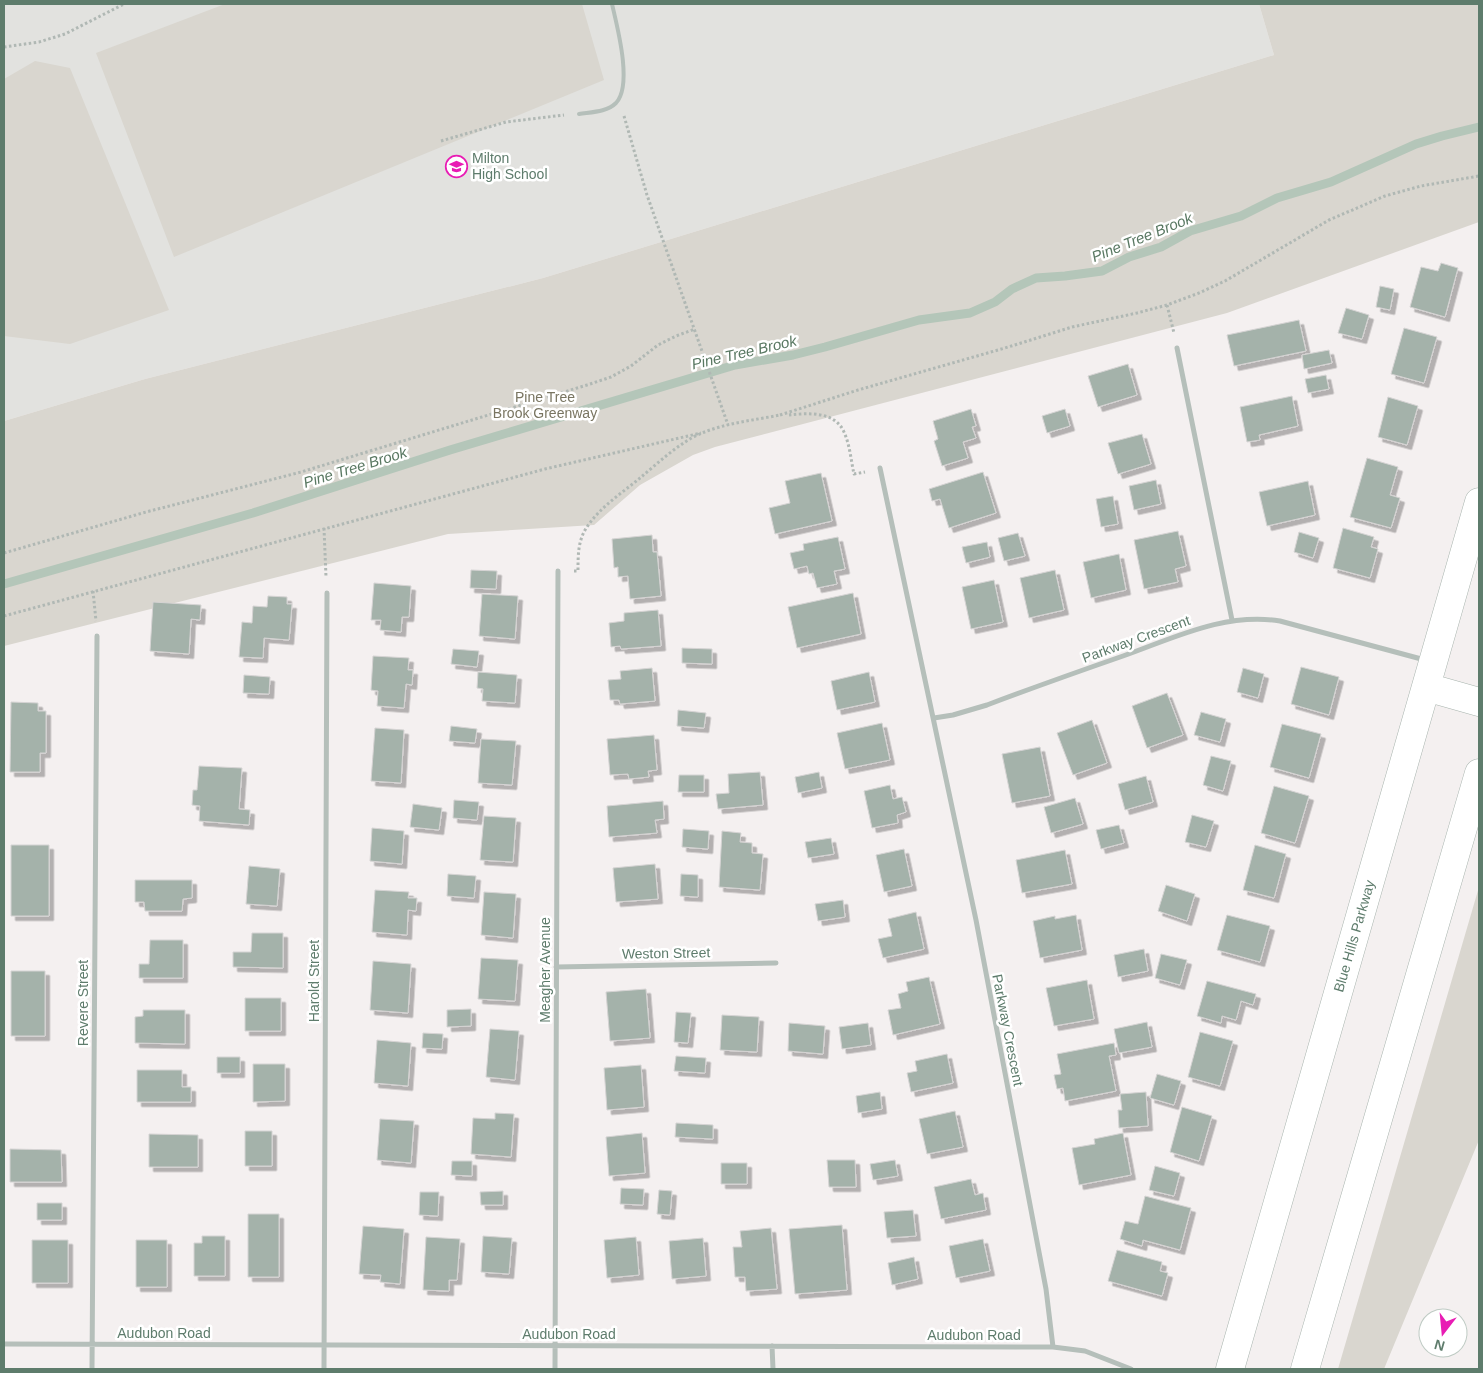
<svg xmlns="http://www.w3.org/2000/svg" width="1483" height="1373" font-family="Arial,sans-serif">
<style>
.built{fill:#e2e2df}
.green{fill:#d9d6cf}
.lines{fill:none;stroke-linecap:round;stroke-linejoin:round}
.stream{stroke:#b4c6b9;stroke-width:9}
.building{fill:#a4b2aa;stroke:#d5d3d3;filter:url(#shadow)}
.secondary-casing{stroke:#a8b4ae;stroke-width:29}
.path{stroke:#b0b8b4;stroke-width:3;stroke-dasharray:2.5 2.5;stroke-linecap:butt}
.lane{stroke:#b5bfba;stroke-width:4}
.street{stroke:#b5bfba;stroke-width:5}
.secondary{stroke:#fff;stroke-width:28}
.labels{text-anchor:middle;dominant-baseline:central;stroke-width:5;stroke-linejoin:round;paint-order:stroke}
.poi-label{font-size:14px;fill:#5e7c6c;stroke:#fff;text-anchor:start}
.park-label{font-size:14px;fill:#797561;stroke:#fff}
.street-label{font-size:14px;fill:#5e7c6c;stroke:#fff}
.water-label{font-size:15px;font-style:italic;fill:#597862;stroke:#fff}
</style>
<defs>
<filter id="shadow"><feDropShadow dx="4.5" dy="4.5" stdDeviation="0" flood-color="#0004"/></filter>
</defs>
<rect width="100%" height="100%" fill="#f4f0f0"/>
<path class="built" d="M4 4H1259L1274 55 543 278 145 379 4 421Z"/>
<path class="green" d="M225 4H582L604 80 174 257 96 53Z
M1259 4H1479V222L1227 313 715 447 693 455 640 485 594 525 448 534 4 646V421L145 379 543 278 1274 55Z
M35 61 70 68 169 310 70 344 4 336V79Z
M1479 887V1140L1384 1369H1338Z"/>
<g class="lines">
<path class="stream" d="M4 584 253 513 450 450 735 365 793 355 825 347 919 320 970 313 995 302 1012 289 1036 278 1065 276 1102 271 1129 257 1161 247 1190 231 1241 216 1277 198 1331 182 1416 144 1442 136 1479 127"/>
</g>
<path class="building" d="M1441 263 1458 268 1445 317 1410 307 1421 267 1438 271Z
M1380 286 1394 289 1390 310 1376 307Z
M1346 308 1369 315 1362 339 1338 333Z
M1299 320 1306 351 1234 366 1227 335Z
M1404 328 1437 337 1424 383 1391 374Z
M1329 350 1332 363 1304 369 1302 355Z
M1128 364 1137 395 1098 407 1088 376Z
M1326 375 1329 389 1308 393 1305 379Z
M1292 396 1298 426 1259 435 1260 440 1247 442 1240 407Z
M1388 397 1418 406 1407 445 1378 437Z
M971 409 976 426 972 427 976 438 963 442 968 458 942 466 934 441 938 439 933 421Z
M1065 409 1070 426 1047 433 1042 416Z
M1142 434 1151 464 1118 474 1108 443Z
M1367 458 1398 467 1390 495 1400 498 1391 528 1350 517Z
M983 472 996 513 949 528 940 499 932 501 929 489Z
M821 473 832 521 775 534 769 508 790 503 785 481Z
M1156 480 1161 504 1134 510 1129 486Z
M1308 481 1315 515 1267 526 1259 492Z
M1113 496 1118 524 1101 527 1096 499Z
M1343 528 1374 537 1371 547 1378 549 1370 578 1333 568Z
M1178 531 1186 566 1175 569 1178 582 1144 589 1134 540Z
M1299 532 1319 538 1313 558 1294 552Z
M1018 533 1025 556 1004 561 998 538Z
M652 535 653 552H657L661 596 630 599 628 576 618 577V567L614 568 612 539Z
M838 537 845 569 834 571 837 584 817 588 813 573 809 574 807 566 794 569 790 553 804 550 803 544Z
M987 542 990 557 966 563 962 547Z
M1119 554 1126 590 1091 598 1083 562Z
M471 570 497 571 496 589 470 588Z
M1055 570 1064 610 1029 618 1020 578Z
M994 580 1003 622 971 629 962 587Z
M374 583 411 586 409 617H402L401 632 380 630 381 620H371Z
M853 593 861 634 797 648 788 607Z
M482 594 518 596 515 639 479 636Z
M268 596 287 597V604H292L289 640 264 638 263 658 239 657 242 622 252 623 253 606 267 607Z
M153 602 201 605 200 620 191 619 189 654 150 651Z
M658 610 661 646 621 649 620 646 611 647 609 623 624 621V613Z
M682 648 712 649V664L682 663Z
M453 649 479 651 477 667 451 664Z
M373 656 409 658 408 670H413L412 685 406 684 404 708 377 706 378 691 371 690Z
M1301 667 1339 677 1329 715 1291 704Z
M652 668 655 701 620 704 619 700H610L608 680 621 679 620 671Z
M1243 668 1264 674 1258 698 1237 692Z
M478 672 517 675 515 703 482 701 483 689 477 688Z
M869 672 875 702 837 710 831 681Z
M244 675 270 677 269 694 243 693Z
M1167 693 1183 735 1147 748 1132 706Z
M11 702 38 703V711H46V753H40V772H10Z
M678 710 706 713 704 728 677 726Z
M1201 712 1226 719 1220 742 1194 735Z
M1092 720 1107 763 1073 775 1057 733Z
M882 723 890 760 845 769 837 733Z
M1282 724 1321 734 1309 778 1270 767Z
M451 726 477 729 475 743 449 741Z
M375 728 404 730 401 783 371 781Z
M654 735 657 770 648 771 649 777 629 779 628 774 610 775 607 739Z
M481 739 516 741 512 785 478 783Z
M1040 747 1050 796 1012 803 1002 754Z
M1211 756 1231 761 1223 791 1203 785Z
M199 766 242 768 239 809 250 810 249 825 199 821 200 806 192 805 193 790H197Z
M760 772 763 805 718 809 716 794 729 793 728 774Z
M819 772 822 788 798 793 795 777Z
M679 775H704V792H678Z
M1146 776 1153 802 1125 810 1118 784Z
M890 785 893 799 902 797 906 812 897 815 898 823 872 828 864 791Z
M1274 786 1309 796 1295 843 1261 833Z
M1075 798 1083 824 1051 833 1044 807Z
M454 800 479 802 477 820 453 818Z
M663 801 664 819 655 820 657 833 609 837 607 806Z
M413 804 442 808 439 830 410 827Z
M1192 815 1214 821 1206 847 1185 842Z
M484 816 516 818 513 862 480 860Z
M1119 825 1124 843 1101 849 1096 830Z
M372 828 404 831 402 864 370 861Z
M683 829 709 831 708 849 682 847Z
M722 831 741 833 740 842 752 843V853L763 854 760 890 719 887Z
M831 838 834 854 808 858 805 842Z
M11 845H49V916H11Z
M1255 845 1286 854 1274 898 1243 890Z
M904 849 912 886 884 892 876 855Z
M1065 850 1072 884 1022 893 1016 860Z
M655 864 658 899 616 902 613 868Z
M249 866 280 869 277 906 246 904Z
M448 874 476 876 474 898 447 896Z
M681 874 698 875V897L680 896Z
M135 880H192V898L183 899 182 911H145L144 902H135Z
M1166 885 1195 894 1187 921 1158 911Z
M375 890 409 892 408 898H417L416 911 408 910 407 935 372 932Z
M484 892 516 894 513 938 481 935Z
M843 900 845 917 818 921 815 904Z
M916 912 924 949 883 958 878 939 892 936 888 919Z
M1076 915 1082 950 1040 958 1033 921 1055 916V919Z
M1227 915 1270 926 1260 962 1217 950Z
M252 933H283V968L233 967V952H251Z
M150 940H183V978H139V964H149Z
M1144 949 1148 971 1118 977 1114 955Z
M1161 954 1187 960 1180 985 1155 978Z
M481 958 518 960 515 1001 478 999Z
M373 961 411 964 408 1013 370 1010Z
M11 971H45V1036H11Z
M929 977 940 1024 893 1035 888 1010 901 1008 898 994 908 991 906 982Z
M1087 980 1094 1019 1054 1026 1046 988Z
M1207 981 1256 994 1253 1005 1241 1001 1236 1020 1222 1016 1221 1023 1197 1016Z
M646 989 650 1038 610 1041 606 992Z
M245 998H281V1031H245Z
M471 1009V1026L447 1027V1010Z
M143 1010H185V1044L135 1043V1017L143 1016Z
M676 1012 691 1013 688 1043 674 1042Z
M722 1015 759 1017 757 1052 720 1050Z
M1147 1022 1152 1047 1119 1053 1114 1029Z
M789 1023 825 1026 823 1054 788 1051Z
M868 1023 871 1045 842 1049 839 1027Z
M490 1029 519 1031 515 1080 486 1077Z
M1200 1032 1233 1041 1220 1086 1188 1077Z
M423 1033 443 1034 442 1049 422 1048Z
M377 1040 411 1043 408 1086 374 1083Z
M1114 1043 1116 1055 1109 1056 1116 1091 1065 1101 1063 1088 1057 1089 1054 1075 1061 1074 1057 1054Z
M947 1054 953 1083 911 1092 907 1073 917 1071 915 1061Z
M676 1056 706 1058 705 1073 674 1071Z
M217 1057H240V1073H217Z
M253 1064H285V1101L253 1102Z
M641 1065 644 1107 607 1110 604 1068Z
M137 1070H182V1087H191V1102H137Z
M1157 1074 1181 1081 1174 1105 1150 1098Z
M880 1092 882 1109 858 1113 856 1096Z
M1146 1092 1148 1126 1119 1128 1118 1110H1122L1120 1094Z
M1182 1107 1212 1116 1199 1161 1170 1152Z
M955 1111 963 1147 927 1154 919 1119Z
M495 1113 514 1114 511 1157 471 1154 473 1118 495 1119Z
M380 1119 414 1121 411 1163 377 1160Z
M676 1123 713 1125V1139L675 1137Z
M245 1131H272V1166H245Z
M642 1133 645 1173 609 1176 606 1137Z
M1123 1133 1131 1175 1079 1185 1072 1148 1095 1144 1094 1139Z
M149 1134 198 1135V1167H149Z
M10 1149 61 1150 62 1182H10Z
M827 1160H855L856 1187H829Z
M895 1160 898 1176 873 1180 870 1164Z
M452 1161H472V1176L451 1175Z
M721 1163H747V1184H721Z
M1155 1166 1180 1173 1174 1196 1149 1190Z
M971 1179 975 1195 983 1193 986 1210 941 1219 934 1187Z
M621 1188 644 1189 643 1205 620 1204Z
M659 1190 672 1191 670 1215 657 1214Z
M503 1191V1205H481L480 1192Z
M420 1192H439L438 1216 419 1215Z
M1145 1196 1191 1208 1180 1250 1143 1240 1142 1246 1120 1239 1125 1221 1138 1224Z
M37 1203H62V1220H37Z
M913 1210 916 1236 887 1238 884 1212Z
M248 1214H279V1277H248Z
M842 1225 847 1290 795 1294 789 1229Z
M363 1226 404 1229 400 1284 380 1282 381 1275 359 1274Z
M771 1228 777 1289 746 1291 745 1277H735L733 1247H742L740 1231Z
M202 1236H225V1276H194V1243H202Z
M483 1236 512 1238 509 1274 481 1272Z
M426 1237 460 1239 457 1280H449V1291L423 1290Z
M636 1237 639 1275 607 1278 604 1240Z
M703 1238 706 1276 672 1279 669 1241Z
M983 1239 990 1271 956 1278 949 1246Z
M32 1240H68V1283H32Z
M136 1240H167V1287H136Z
M1117 1250 1162 1262 1160 1271 1168 1273 1162 1296 1108 1281Z
M914 1257 918 1279 892 1285 888 1263Z"/>
<g class="lines">
<defs>
<path id="secondary" d="M1426 687 1479 702
M1230 1369 1479 502
M1305 1369 1479 773"/>
</defs>
<use href="#secondary" class="secondary-casing"/>
<path class="path" d="M4 47 39 42 65 34 124 4
M624 116 647 195 728 425
M441 141 506 122 564 115
M1167 305 1174 333
M780 415 858 390 1005 348 1072 327 1137 313 1167 305 1199 293 1225 281 1329 220 1385 196 1421 186 1479 176
M789 415C808 413 835 411 844 432 850 445 851 461 854 474L865 472
M324 528 326 577
M4 553 146 512 301 472 587 385 611 377 631 366 658 345 676 336 695 329
M574 571H578C578 555 578 540 587 527 600 507 622 493 640 478 658 463 680 442 702 433 726 423 755 420 780 415
M93 591 96 621
M4 616 545 469 701 433"/>
<path class="lane" d="M579 114C592 112 607 112 616 103 633 85 617 26 612 4"/>
<path class="street" d="M1177 348 1232 620
M880 468 976 920 1046 1289 1053 1347
M934 718 953 715 987 705C1032 688 1077 672 1123 656 1174 638 1225 612 1280 621L1425 660
M556 967 776 963
M4 1344 1053 1347 1085 1351 1131 1369
M772 1346 773 1369
M92 1369 97 636
M324 1369 327 593
M555 1369 558 571"/>
<use href="#secondary" class="secondary"/>
</g>
<defs>
<symbol id="school-ring" viewBox="-11 -11 22 22"><circle r="9.5" fill="#fff" stroke="#e81cb4" stroke-width="1.5"/><path d="M0-5L7-2L0 1L-7-2ZM-4 1L0 2.5L4 1V4Q0 6-4 4Z" fill="#e81cb4"/></symbol>
</defs>
<g fill-rule="evenodd">
<use href="#school-ring" x="444" y="154" width="25" height="25"/>
</g>
<g class="labels">
<g class="poi-label">
<text x="472" y="158">Milton<tspan x="472" dy="16">High School</tspan></text>
</g>
<g class="park-label">
<text x="545" y="397">Pine Tree<tspan x="545" dy="16">Brook Greenway</tspan></text>
</g>
<g class="street-label">
<text transform="translate(1136 639) rotate(-20)">Parkway Crescent</text>
<text transform="translate(1354 936) rotate(-74)">Blue Hills Parkway</text>
<text transform="translate(666 953) rotate(-1)">Weston Street</text>
<text transform="translate(545 970) rotate(-90)">Meagher Avenue</text>
<text transform="translate(314 981) rotate(-90)">Harold Street</text>
<text transform="translate(83 1003) rotate(-90)">Revere Street</text>
<text transform="translate(1008 1030) rotate(79)">Parkway Crescent</text>
<text x="164" y="1333">Audubon Road</text>
<text x="569" y="1334">Audubon Road</text>
<text x="974" y="1335">Audubon Road</text>
</g>
<g class="water-label">
<text transform="translate(1142 237) rotate(-22)">Pine Tree Brook</text>
<text transform="translate(744 352) rotate(-13)">Pine Tree Brook</text>
<text transform="translate(355 467) rotate(-17)">Pine Tree Brook</text>
</g>
</g>
<rect width="1483" height="1373" fill="none" stroke="#5e7c6c" stroke-width="10"/>
<g transform="translate(1443 1333) rotate(196)"><circle r="24" fill="#ffffff" stroke="#bfcbc4"/>
<path d="M0-4L9 19L0 12L-9 19Z" fill="#e81cb4"/>
<text y="-8" font-size="14" font-weight="bold" text-anchor="middle" fill="#5e7c6c">N</text>
</g>
</svg>
